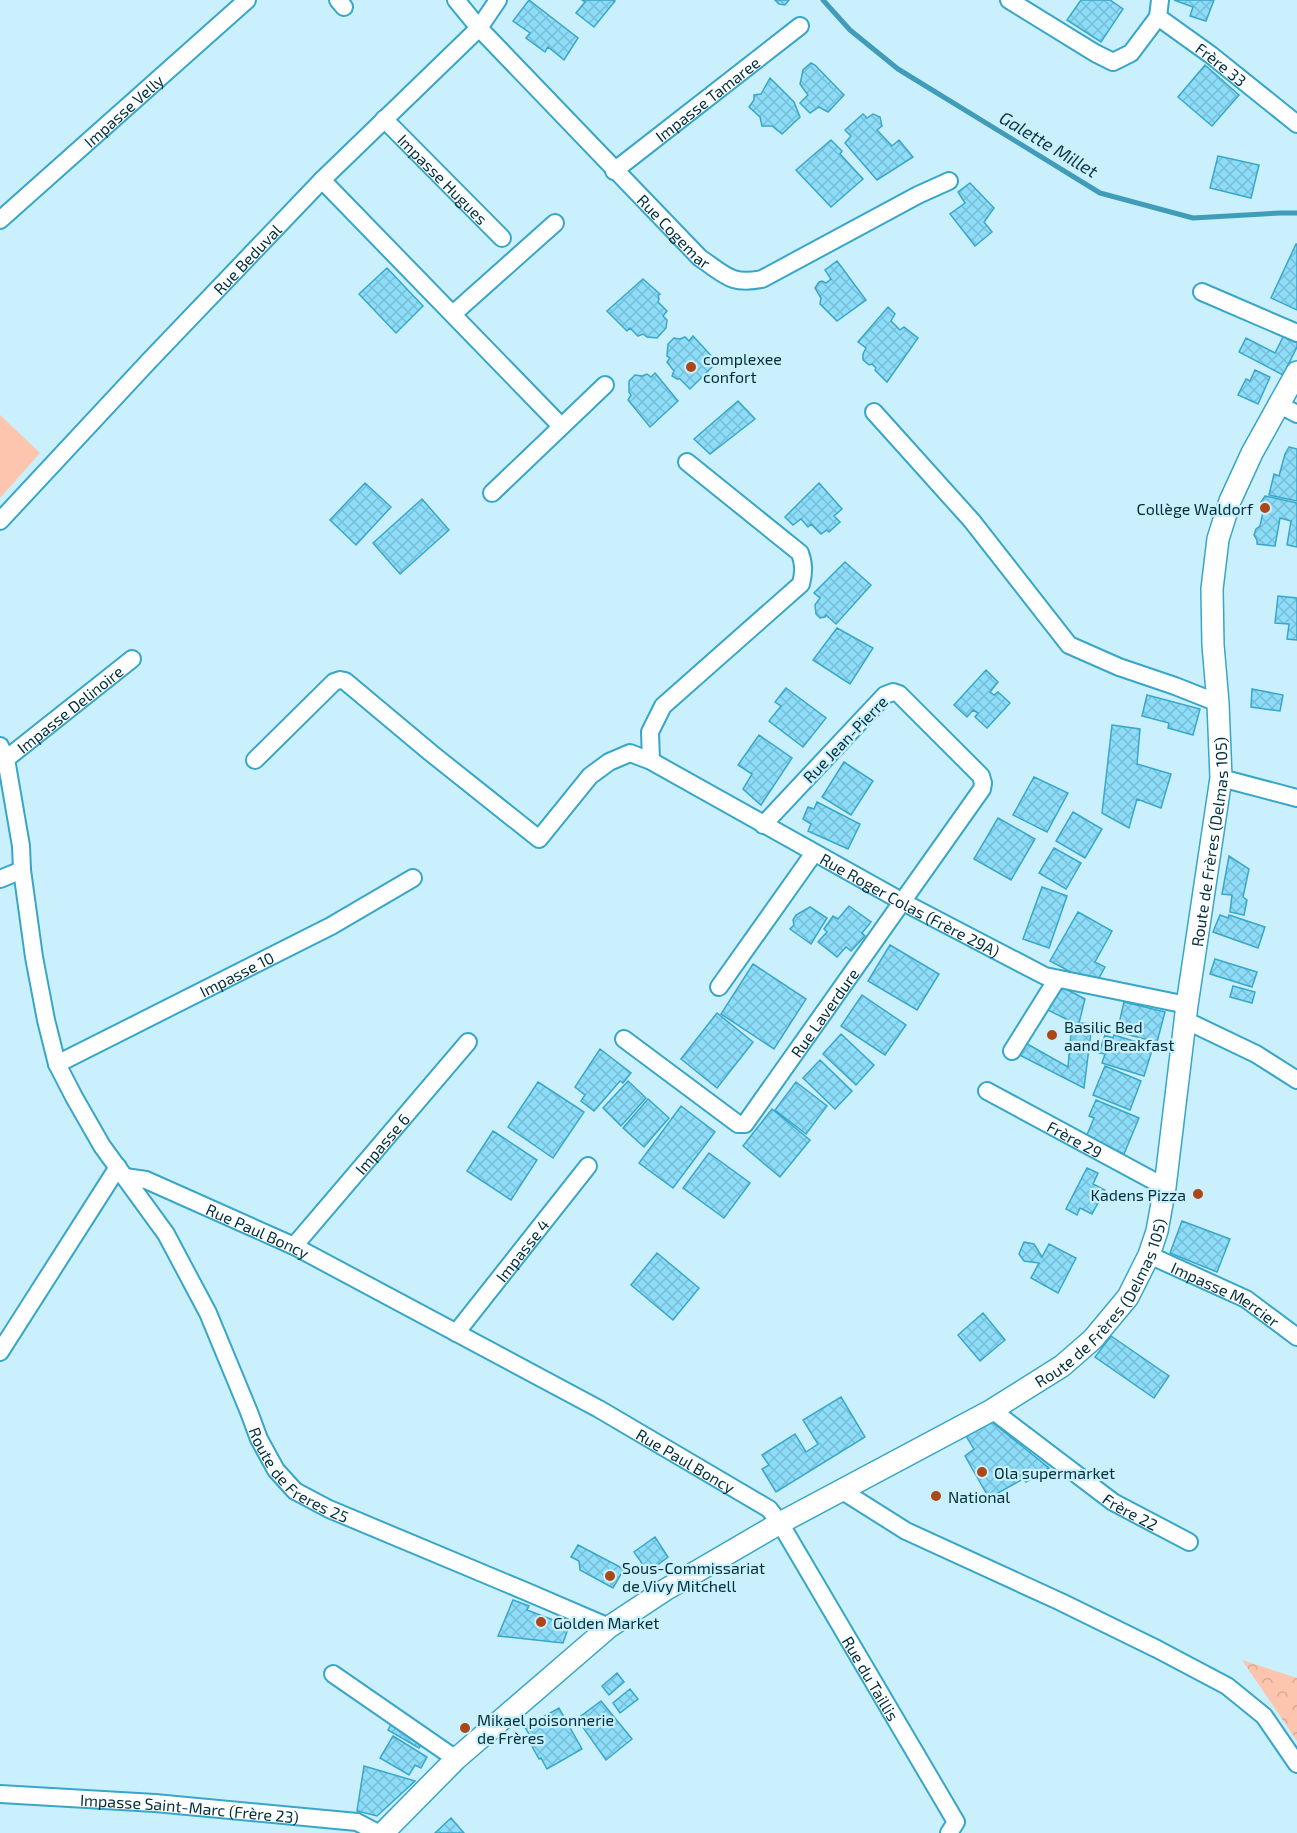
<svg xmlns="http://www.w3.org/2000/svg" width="1297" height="1833" font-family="'Exo 2',sans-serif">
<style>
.grass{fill:#fdc4ae}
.forest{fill:url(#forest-crowns)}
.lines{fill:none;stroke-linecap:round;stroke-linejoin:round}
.stream{stroke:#409cb9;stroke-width:5}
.building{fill:url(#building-cross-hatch);stroke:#38a7c9;stroke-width:1.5}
.minor-casing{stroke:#37a6c8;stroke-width:20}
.major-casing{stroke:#37a6c8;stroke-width:24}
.minor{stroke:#fff;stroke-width:16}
.major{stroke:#fff;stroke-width:21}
.poi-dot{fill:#ac4718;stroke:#caf0fe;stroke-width:2}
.labels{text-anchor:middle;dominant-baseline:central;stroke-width:4.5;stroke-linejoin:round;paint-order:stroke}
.street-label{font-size:16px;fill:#002f3c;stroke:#caf0fe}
.poi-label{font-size:16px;fill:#002f3c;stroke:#caf0fe;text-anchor:start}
.water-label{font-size:18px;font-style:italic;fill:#0d3744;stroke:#caf0fe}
</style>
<defs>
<pattern id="forest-crowns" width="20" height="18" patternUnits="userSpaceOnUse" patternTransform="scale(1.5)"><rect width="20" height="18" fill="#fdc4ae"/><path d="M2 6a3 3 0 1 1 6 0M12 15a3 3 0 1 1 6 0" fill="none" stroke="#d7a997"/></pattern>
<pattern id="building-cross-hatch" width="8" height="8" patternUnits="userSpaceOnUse" patternTransform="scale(1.5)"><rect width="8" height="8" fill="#8dddf9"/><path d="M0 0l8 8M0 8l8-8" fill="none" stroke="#78bed6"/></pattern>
</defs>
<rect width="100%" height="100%" fill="#caf0fe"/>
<path class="grass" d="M0 415 40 453 0 498Z"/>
<path class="forest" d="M1242 1660 1297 1678V1741Z"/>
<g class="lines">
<path class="stream" d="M823 0 850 30 898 69 1100 193 1193 218 1280 213H1297"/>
</g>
<path class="building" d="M529 0 578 38 564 60 548 47 545 52 526 38 530 33 513 21Z
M582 0H613L615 1 594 27 576 13 585 2Z
M775 0H789L785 5 779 4Z
M1081 0H1110L1123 9 1101 42 1067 20Z
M1174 0H1214L1206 21 1190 16 1193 7Z
M811 63 815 65 844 95 828 112 819 107 810 113 800 103 808 95 800 84 803 70Z
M1205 65 1239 95 1212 126 1178 97Z
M770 78 794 102 800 117 782 134 772 126H762L760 117 749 107 754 100V95L761 94Z
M863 114 867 118 873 114 880 117 882 126 877 130 892 146 899 140 913 157 877 180 845 143 851 136 845 130Z
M831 140 842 151 840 154 863 179 831 207 796 170Z
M1218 156 1259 165 1251 198 1210 188Z
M970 183 994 208 984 222 992 232 975 246 950 214 965 203 958 192Z
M1296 244H1297V310L1271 298Z
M837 261 866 300 837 321 820 304 821 298 815 288 819 282 822 281 826 283 831 279 825 270Z
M387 268 423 306 396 333 359 294Z
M643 279 660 294 658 295 659 299 658 302 667 311 663 316 667 320 666 328 657 338 647 337 643 334 638 336 630 328 627 331 607 311Z
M888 307 895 314 891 321 900 330 904 327 918 338 887 382 875 370 876 368 872 364 869 365 863 360V354L866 348 858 342Z
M1286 331 1297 336V347L1283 375 1239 352 1246 338 1275 353Z
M693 336 717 362 690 389 680 379H677L672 376 674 371 667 362 670 358 667 356 668 344 674 338 680 339 685 337 689 341Z
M1255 370 1270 377 1258 404 1238 395 1246 379 1250 381Z
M655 373 678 401 650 427 628 400 631 395 629 392V381L635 375 642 376 647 374 651 377Z
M738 401 755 419 710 454 694 439Z
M1289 447 1297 449V501L1269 495 1274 474 1279 476 1285 454Z
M365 483 391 507 356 545 330 520Z
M819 483 842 509 834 516 840 522 829 532 827 530 821 534 811 524 808 527 801 519 793 525 785 517Z
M1265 496 1297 503V547L1287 545 1291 521 1280 518 1275 546 1257 544V540L1254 535 1256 529 1260 526 1263 512 1260 508 1261 502Z
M422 499 449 530 400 574 373 543Z
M845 562 871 585 836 624 826 615 825 617 820 618 816 614 815 605 820 598 814 593Z
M1278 596 1297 598V640L1287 639 1289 624 1275 623Z
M837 628 873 648 850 684 813 660Z
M986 670 998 682 990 692 994 695 998 692 1010 703 987 728 975 717 978 713 973 710 967 717 954 705Z
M786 688 826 718 803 747 769 721 781 706 775 702Z
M1252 689 1283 695 1280 711 1251 707Z
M1147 695 1200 709 1193 735 1168 728 1169 723 1142 716Z
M1112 725 1140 729 1137 764 1171 774 1161 808 1137 799 1129 828 1102 813Z
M759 735 792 758 761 805 743 789 752 774 738 765Z
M844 762 873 781 851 815 822 797Z
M1034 777 1068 793 1047 832 1013 815Z
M817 802 860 824 848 849 808 831 811 824 803 819 808 807 814 809Z
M1073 812 1102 829 1085 858 1056 841Z
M998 818 1035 839 1011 880 974 859Z
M1054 848 1081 863 1066 889 1039 873Z
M1229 856 1249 869 1243 897 1247 900 1244 915 1230 912 1232 895 1222 894Z
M1042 887 1067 896 1049 948 1023 939Z
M849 906 871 922 862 933 865 936 851 951 846 947 837 957 818 942 827 932 824 929 833 916 838 919Z
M810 907 827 918 811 944 790 929 794 925 793 920 796 915Z
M1078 912 1112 931 1095 962 1105 967 1095 985 1050 961Z
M1220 915 1228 918 1229 915 1265 927 1258 948 1213 932Z
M890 945 939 974 917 1010 868 981Z
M1215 959 1257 972 1252 987 1210 974Z
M753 964 806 999 774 1049 721 1014Z
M1233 986 1255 992 1252 1003 1230 997Z
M1062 987 1085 999 1079 1023 1092 1024 1084 1088 1012 1051 1022 1041 1068 1067 1072 1022 1046 1009Z
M862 995 906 1025 885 1055 841 1026Z
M1124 1002 1165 1012 1157 1042 1117 1032Z
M717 1013 753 1042 717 1088 681 1059Z
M841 1034 874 1065 856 1085 823 1054Z
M1105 1035 1113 1038 1114 1035 1153 1047 1144 1076 1102 1063 1105 1054 1099 1053Z
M600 1049 631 1073 623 1083 620 1081 594 1111 581 1101 585 1095 575 1087Z
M820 1060 852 1091 835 1109 803 1078Z
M1105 1066 1141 1081 1130 1110 1093 1095Z
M628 1081 646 1098 621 1126 603 1108Z
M538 1082 584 1112 553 1158 508 1127Z
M796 1082 827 1106 806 1134 775 1110Z
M648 1099 669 1118 644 1147 623 1128Z
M1096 1100 1139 1118 1124 1154 1086 1137 1094 1118 1089 1116Z
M681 1106 715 1132 673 1188 639 1163Z
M772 1109 810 1140 780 1177 743 1146Z
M493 1131 537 1160 511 1200 467 1171Z
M709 1153 750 1183 724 1218 683 1188Z
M1087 1168 1098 1173 1093 1184 1105 1190 1092 1214 1080 1208 1077 1215 1066 1209Z
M1182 1221 1230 1239 1217 1272 1170 1253Z
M1024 1242 1034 1244 1042 1257 1049 1244 1076 1258 1058 1293 1031 1278 1039 1263 1024 1261 1019 1254Z
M657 1253 699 1288 673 1320 631 1285Z
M983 1313 1005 1340 980 1361 958 1335Z
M1111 1336 1169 1376 1154 1398 1095 1357Z
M841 1397 865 1437 776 1492 762 1469 769 1465 762 1455 795 1434 806 1452 818 1444 803 1420Z
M992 1422 1049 1468 1026 1482 1023 1479 989 1498 965 1456 974 1449 966 1436Z
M655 1537 668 1557 648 1572 634 1552Z
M578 1545 624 1569 613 1588 580 1570 579 1561 571 1557Z
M513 1600 529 1606 527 1610 569 1626 563 1643 498 1636Z
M617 1673 624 1682 609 1695 602 1686Z
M630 1689 638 1699 620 1713 613 1703Z
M601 1701 632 1739 606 1760 577 1719Z
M559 1708 582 1749 547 1769 541 1758 539 1759 528 1739 531 1738 525 1727Z
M394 1719 424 1741 419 1748 388 1730Z
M393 1736 427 1757 421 1768 415 1765 409 1775 380 1758Z
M364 1766 415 1781 377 1816 357 1811Z
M451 1818 464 1833H435Z"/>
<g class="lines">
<defs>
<g id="minor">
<path d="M338 0 344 7"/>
<path id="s1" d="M456 0 479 28 700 258C726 275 730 285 762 279L918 195 949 181"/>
<path d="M1009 0 1095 53 1113 62 1131 53 1158 17"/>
<path id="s2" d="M1160 0 1158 17 1211 55 1297 124"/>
<path id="s3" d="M384 119 502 238"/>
<path id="s4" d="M614 171 800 26"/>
<path d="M322 180 561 426"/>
<path id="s5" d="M0 220 247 0"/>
<path d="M1202 292 1297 333"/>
<path d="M453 314 555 223"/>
<path d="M1278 404 1297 414"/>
<path d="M874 412 972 521 1069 645 1119 667 1175 686 1218 703"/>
<path d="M492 493 605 385"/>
<path id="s6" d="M0 521 149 361 322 180 479 28 498 0"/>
<path id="s7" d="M0 746 6 759 21 846 22 870 34 957 46 1020 57 1064 74 1097 102 1146 166 1234 208 1313 249 1412 259 1439 276 1470 295 1491 329 1509 525 1591 609 1627"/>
<path id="s8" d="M6 759 132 659"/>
<path id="s9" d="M255 760 334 682 340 680 345 681 431 753 539 839 590 776 609 762 630 753 651 761 903 902 1045 976 1187 1005"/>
<path d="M651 761 650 732 663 706 801 584C804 572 804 564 800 553L687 462"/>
<path d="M1221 778 1297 798"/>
<path d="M0 879 22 870"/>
<path d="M719 987 814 853"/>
<path d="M1185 1020 1256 1054 1297 1080"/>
<path id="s10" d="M624 1039 738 1124H745L982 789 983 783 981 776 899 694 893 692 885 695 763 825"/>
<path d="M1012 1051 1057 979"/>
<path id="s11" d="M57 1064 331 926 413 878"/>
<path id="s12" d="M987 1091 1165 1187"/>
<path id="s13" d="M125 1177 146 1180 294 1246 599 1409 769 1509 780 1523 956 1822 949 1833"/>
<path id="s14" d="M294 1246 468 1042"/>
<path id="s15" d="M1149 1255 1246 1299 1297 1337"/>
<path id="s16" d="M456 1333 588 1166"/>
<path d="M0 1352 118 1167"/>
<path id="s17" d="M992 1410 1113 1502 1189 1542"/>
<path d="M841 1490 906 1531 1061 1602 1157 1649 1227 1686 1264 1716 1297 1764"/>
<path d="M333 1674 456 1759"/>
<path id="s18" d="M0 1794 155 1803 357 1822 378 1833"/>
</g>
<g id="major">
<path id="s19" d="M383 1833 456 1759 609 1627 665 1590 780 1523 992 1410 1062 1366 1093 1339 1128 1297 1149 1255 1157 1231 1165 1187 1187 1005 1221 778 1218 703 1213 645 1212 589 1218 539 1230 501 1252 453 1297 372"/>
</g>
</defs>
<use href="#minor" class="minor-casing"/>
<use href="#major" class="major-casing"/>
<use href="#minor" class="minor"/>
<use href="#major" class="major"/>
</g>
<g class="poi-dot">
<circle cx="691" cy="367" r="6"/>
<circle cx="1265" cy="508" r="6"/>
<circle cx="1052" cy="1035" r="6"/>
<circle cx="1198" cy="1194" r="6"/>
<circle cx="982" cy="1472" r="6"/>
<circle cx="936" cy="1496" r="6"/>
<circle cx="610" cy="1576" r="6"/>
<circle cx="541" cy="1622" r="6"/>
<circle cx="465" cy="1728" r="6"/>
</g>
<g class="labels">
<g class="street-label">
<text stroke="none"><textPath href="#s2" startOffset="96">Frère 33</textPath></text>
<text stroke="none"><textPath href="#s4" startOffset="118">Impasse Tamaree</textPath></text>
<text stroke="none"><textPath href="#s5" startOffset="165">Impasse Velly</textPath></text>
<text stroke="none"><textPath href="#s3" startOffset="84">Impasse Hugues</textPath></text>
<text stroke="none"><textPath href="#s1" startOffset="318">Rue Cogemar</textPath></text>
<text stroke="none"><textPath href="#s6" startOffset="360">Rue Beduval</textPath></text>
<text stroke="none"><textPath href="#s8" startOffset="81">Impasse Delinoire</textPath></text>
<text transform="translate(845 739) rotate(-46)">Rue Jean-Pierre</text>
<text stroke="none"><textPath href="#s19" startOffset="1390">Route de Frères (Delmas 105)</textPath></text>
<text stroke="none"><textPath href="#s9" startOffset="819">Rue Roger Colas (Frère 29A)</textPath></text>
<text stroke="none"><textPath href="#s11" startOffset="201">Impasse 10</textPath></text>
<text stroke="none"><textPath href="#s10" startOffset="286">Rue Laverdure</textPath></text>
<text stroke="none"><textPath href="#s12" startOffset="100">Frère 29</textPath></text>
<text stroke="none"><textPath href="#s14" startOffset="135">Impasse 6</textPath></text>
<text stroke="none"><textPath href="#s13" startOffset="144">Rue Paul Boncy</textPath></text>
<text stroke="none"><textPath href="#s16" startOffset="106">Impasse 4</textPath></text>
<text stroke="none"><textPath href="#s15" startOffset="86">Impasse Mercier</textPath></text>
<text stroke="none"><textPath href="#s19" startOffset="904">Route de Frères (Delmas 105)</textPath></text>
<text stroke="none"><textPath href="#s13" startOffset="630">Rue Paul Boncy</textPath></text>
<text stroke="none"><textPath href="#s7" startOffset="807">Route de Freres 25</textPath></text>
<text stroke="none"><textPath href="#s17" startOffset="172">Frère 22</textPath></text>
<text stroke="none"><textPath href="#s13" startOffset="924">Rue du Taillis</textPath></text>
<text stroke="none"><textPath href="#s18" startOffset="190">Impasse Saint-Marc (Frère 23)</textPath></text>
</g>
<g class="poi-label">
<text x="703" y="358">complexee<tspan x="703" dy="18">confort</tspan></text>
<text x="1253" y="508" text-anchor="end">Collège Waldorf</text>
<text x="1064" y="1026">Basilic Bed<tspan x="1064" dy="18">aand Breakfast</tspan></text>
<text x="1186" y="1194" text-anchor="end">Kadens Pizza</text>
<text x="994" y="1472">Ola supermarket</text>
<text x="948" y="1496">National</text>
<text x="622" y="1567">Sous-Commissariat<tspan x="622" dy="18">de Vivy Mitchell</tspan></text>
<text x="553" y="1622">Golden Market</text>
<text x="477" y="1719">Mikael poisonnerie<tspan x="477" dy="18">de Frères</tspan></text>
</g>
<g class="water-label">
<text transform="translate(1049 144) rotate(31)">Galette Millet</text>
</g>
</g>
</svg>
